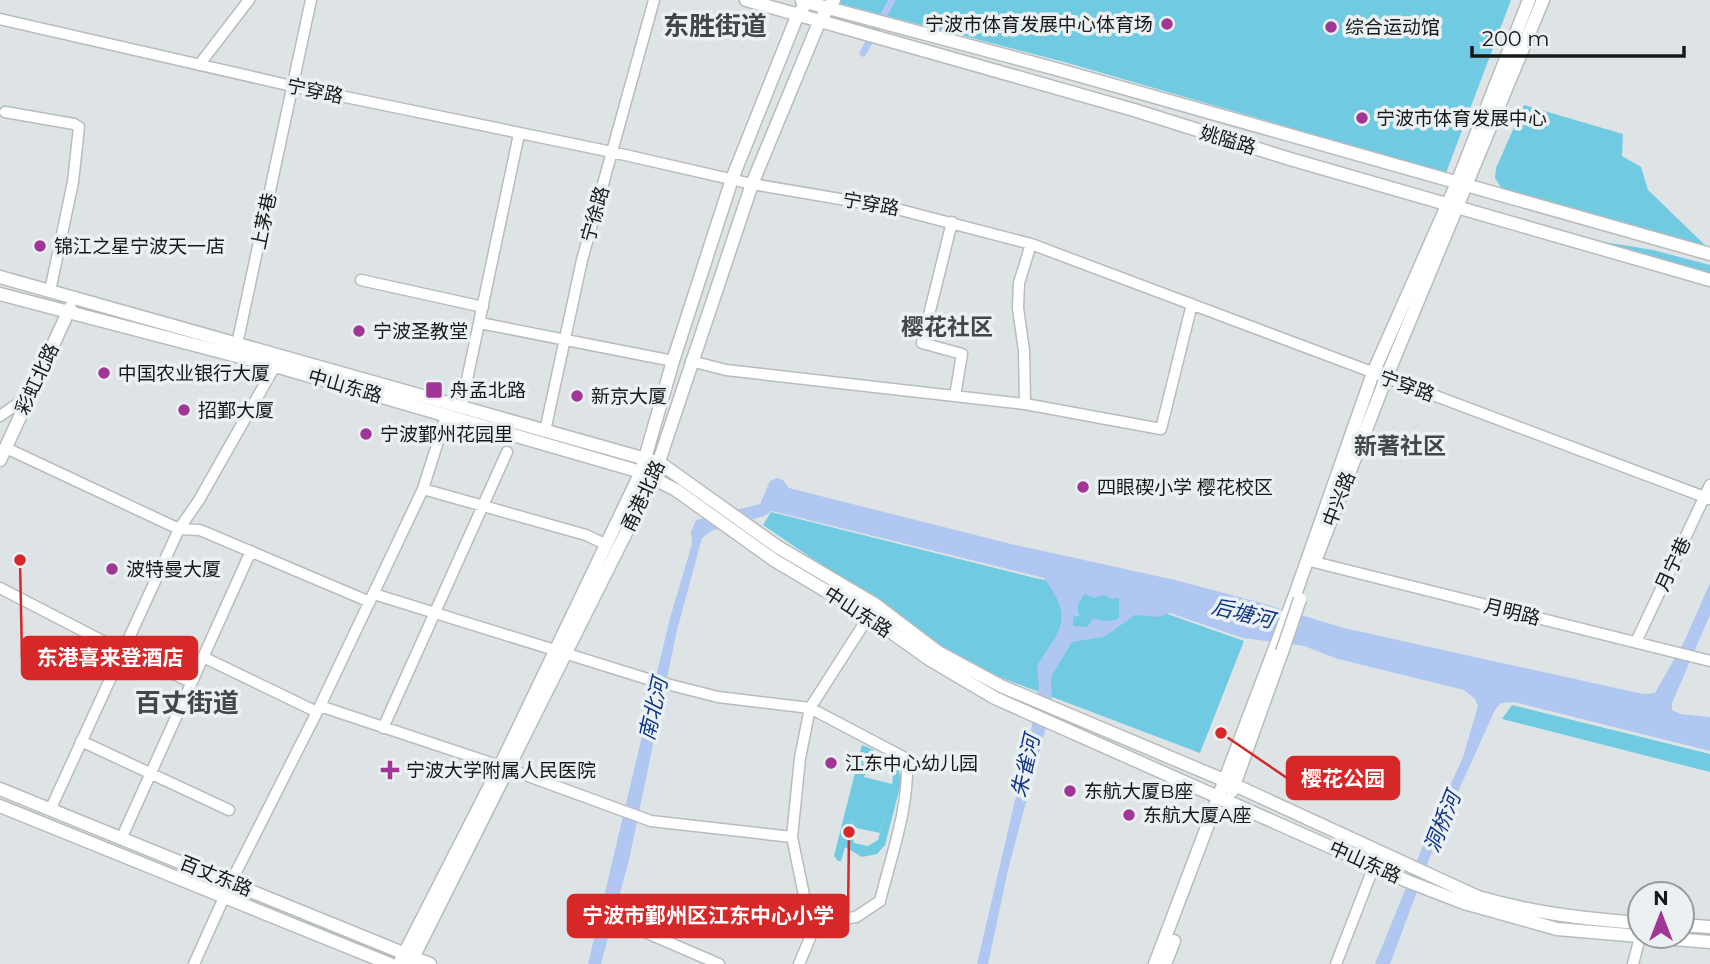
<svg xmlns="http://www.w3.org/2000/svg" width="1710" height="964" font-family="Montserrat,'Noto Sans SC',sans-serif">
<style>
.green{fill:#70cae1;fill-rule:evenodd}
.water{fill:#b0c7f1;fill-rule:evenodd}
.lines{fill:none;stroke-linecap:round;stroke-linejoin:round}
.canal{stroke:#b0c7f1;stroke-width:7}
.minor-casing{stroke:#b7bcbd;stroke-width:13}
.major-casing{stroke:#b7bcbd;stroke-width:15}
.minor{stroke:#fff;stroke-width:10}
.major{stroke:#fff;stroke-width:12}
.major-bridge-casing{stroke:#b7bcbd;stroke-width:15;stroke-linecap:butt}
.major-bridge{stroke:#fff;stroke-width:12}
.poi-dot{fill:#a13697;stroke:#ebf1f2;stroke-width:2.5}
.labels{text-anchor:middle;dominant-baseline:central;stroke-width:7;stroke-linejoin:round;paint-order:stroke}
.poi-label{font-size:19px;fill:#171919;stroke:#ebf1f2;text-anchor:start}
.street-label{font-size:19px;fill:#171919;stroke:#ebf1f2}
.water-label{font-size:21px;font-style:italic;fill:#103583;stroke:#ebf1f2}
.quarter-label{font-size:23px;font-weight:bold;fill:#424748;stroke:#ebf1f2}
.district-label{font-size:26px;font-weight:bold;fill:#424748;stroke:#ebf1f2}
.leader{fill:none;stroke:#d62828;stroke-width:2.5}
.callout-dot{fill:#d62828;stroke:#ebf1f2;stroke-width:2.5}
.callout{fill:#d62828;stroke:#d62828;stroke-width:2.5}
.callout-label{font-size:21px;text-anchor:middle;font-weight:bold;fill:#fff}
</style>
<rect width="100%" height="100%" fill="#dee4e5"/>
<path class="green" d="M839 0H1511L1446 173 1068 63 837 3Z
M1524 105 1623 134 1622 156 1641 167 1648 190 1706 246 1502 189 1495 178 1496 168Z
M1598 241 1653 250 1710 265V275L1647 258Z
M771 512 1035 578 1105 592 1244 641 1200 753 1002 678 948 651 763 525Z
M1512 705 1710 754V772L1502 719Z
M862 745 874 750 873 759C889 756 901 765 901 783L885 845 877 854 862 857 845 847 841 861H838L834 856ZM876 763C889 764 895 771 892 784L864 777 868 768ZM887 804 878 840 868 846 854 843 850 832 853 819 852 827 880 833Z"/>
<path class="water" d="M777 478 783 480 789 488 1011 544 1175 580 1258 602 1344 628 1643 694 1655 693 1684 642 1710 583V615L1672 703V710L1680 714 1710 717V751L1514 702 1501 703 1495 710 1437 838 1390 964H1375L1424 843 1463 757 1478 706 1475 699 1464 690 1338 659 1304 646 1243 638 1170 613 1158 617 1135 615 1104 637 1072 642 1051 677 1052 704 1008 870 988 964H977L1030 736 1039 686 1037 666C1060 628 1075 621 1044 578L772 511 764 516 711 531 702 538 677 630 629 860 601 964H588L670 618 692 544 691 532 696 520 760 504 770 481ZM1084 594 1095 598 1104 595 1112 599 1119 598V618C1108 625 1091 617 1078 614V605ZM1082 615 1093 619 1087 627 1073 626V617Z"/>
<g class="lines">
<path class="canal" d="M863 53 892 0"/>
<defs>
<path id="minor" d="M0 19 292 86 612 152 752 184 893 208 1031 244 1710 499
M199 65 249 0
M5 112 74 124 79 127 73 182 50 291
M952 222 922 343 962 354 955 396
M361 280 483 307
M480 323 673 361
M236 349 311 0
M691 361 726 370 1025 404 1024 351 1018 308 1019 283 1031 244
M1025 404 1161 429 1192 304
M461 408 519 134
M0 416 30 395
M545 431 582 260 654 0
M6 448 179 529 200 530 370 602
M423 489 586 535 607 545
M1314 562 1710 661
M0 588 122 651 191 682
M374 594 651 680 718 697 810 708 907 759C909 808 892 853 880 901L856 917 810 924
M1636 642 1710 485
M203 657 317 712
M320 706 509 769 651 821 792 837
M383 728 507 452
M81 741 229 810
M51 808 179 529 199 500 275 366
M122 837 251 551
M619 921 719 964
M194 964 231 882 320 706 423 489 446 416
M799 964 810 938V924L792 837 800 758 810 708 876 605
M1336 964 1374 866
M1633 964 1640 937 1638 923"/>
<path id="major" d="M746 0 1134 110 1290 159 1710 280
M802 1 1056 69 1710 254
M0 277 660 463 778 547 876 605 938 652 1001 686 1226 781 1478 897C1533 913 1584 919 1640 923
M0 294 275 366 641 472 676 490 774 560 870 617 929 659 995 698 1407 881 1464 903 1557 929 1710 942
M0 460 70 308
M1317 556 1386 378 1543 0
M0 789 430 964
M1232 791 1282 652
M0 806 390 964
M1682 925 1710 927
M399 964 500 766 641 472 673 361 732 179 798 14 809 0
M410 964 653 479 752 184 820 20 834 0
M1155 964 1295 595 1373 373 1457 183 1529 0
M1165 964 1174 941"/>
</defs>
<use href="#minor" class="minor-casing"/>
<use href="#major" class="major-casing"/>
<use href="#minor" class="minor"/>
<use href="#major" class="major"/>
<defs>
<path id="major-bridge" d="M1282 652 1300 599"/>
</defs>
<use href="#major-bridge" class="major-bridge-casing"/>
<use href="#major-bridge" class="major-bridge"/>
</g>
<g class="poi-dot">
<circle cx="1167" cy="24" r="7"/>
<circle cx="1331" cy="27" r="7"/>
<circle cx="1362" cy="118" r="7"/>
<circle cx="40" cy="246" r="7"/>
<circle cx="359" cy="331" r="7"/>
<circle cx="104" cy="373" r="7"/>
<rect x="425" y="381" width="18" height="18" rx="3.5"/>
<circle cx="577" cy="396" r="7"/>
<circle cx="184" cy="410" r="7"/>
<circle cx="366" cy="434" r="7"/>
<circle cx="1083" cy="487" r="7"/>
<circle cx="112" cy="569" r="7"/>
<circle cx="831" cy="763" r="7"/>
<path d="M386.5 759.5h7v7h7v7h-7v7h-7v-7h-7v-7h7z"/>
<circle cx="1070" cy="791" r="7"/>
<circle cx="1129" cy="815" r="7"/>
</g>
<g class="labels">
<g class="poi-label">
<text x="1153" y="24" text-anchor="end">宁波市体育发展中心体育场</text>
<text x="1345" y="27">综合运动馆</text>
<text x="1376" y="118">宁波市体育发展中心</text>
<text x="54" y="246">锦江之星宁波天一店</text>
<text x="373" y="331">宁波圣教堂</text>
<text x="118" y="373">中国农业银行大厦</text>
<text x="450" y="390">舟孟北路</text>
<text x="591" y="396">新京大厦</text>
<text x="198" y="410">招鄞大厦</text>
<text x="380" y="434">宁波鄞州花园里</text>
<text x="1097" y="487">四眼碶小学 樱花校区</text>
<text x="126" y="569">波特曼大厦</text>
<text x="845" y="763">江东中心幼儿园</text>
<text x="406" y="770">宁波大学附属人民医院</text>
<text x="1084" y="791">东航大厦B座</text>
<text x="1143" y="815">东航大厦A座</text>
</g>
<g class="street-label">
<text transform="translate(315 91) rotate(12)">宁穿路</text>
<text transform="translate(1228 140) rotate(17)">姚隘路</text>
<text transform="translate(871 204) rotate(10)">宁穿路</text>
<text transform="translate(595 214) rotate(-74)">宁徐路</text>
<text transform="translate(264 221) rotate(-78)">上茅巷</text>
<text transform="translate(37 379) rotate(-65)">彩虹北路</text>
<text transform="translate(345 386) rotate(16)">中山东路</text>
<text transform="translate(1407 386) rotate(20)">宁穿路</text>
<text transform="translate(643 496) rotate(-65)">甬港北路</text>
<text transform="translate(1339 499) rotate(-69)">中兴路</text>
<text transform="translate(1673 564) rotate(-65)">月宁巷</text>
<text transform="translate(858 612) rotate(33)">中山东路</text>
<text transform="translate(1512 612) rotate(14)">月明路</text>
<text transform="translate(1365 862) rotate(24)">中山东路</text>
<text transform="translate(216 876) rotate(22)">百丈东路</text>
</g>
<g class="water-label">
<text transform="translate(1243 613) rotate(14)">后塘河</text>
<text transform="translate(653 709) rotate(-77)">南北河</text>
<text transform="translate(1025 766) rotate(-77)">朱雀河</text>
<text transform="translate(1442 822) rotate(-68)">洞桥河</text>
</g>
<g class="quarter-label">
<text x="947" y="327">樱花社区</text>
<text x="1400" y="446">新著社区</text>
</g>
<g class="district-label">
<text x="715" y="26">东胜街道</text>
<text x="187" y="703">百丈街道</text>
</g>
</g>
<path class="leader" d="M20 560L22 658M1221 733L1287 778M849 832L848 916"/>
<g class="callout-dot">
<circle cx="20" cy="560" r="7"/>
<circle cx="1221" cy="733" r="7"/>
<circle cx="849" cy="832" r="7"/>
</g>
<g class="callout">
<rect x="22" y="637" width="175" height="42" rx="7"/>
<rect x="1287" y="757" width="112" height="42" rx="7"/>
<rect x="568" y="895" width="280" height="42" rx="7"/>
</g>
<g class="callout-label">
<text x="110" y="665">东港喜来登酒店</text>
<text x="1343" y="786">樱花公园</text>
<text x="708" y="923">宁波市鄞州区江东中心小学</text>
</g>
<g transform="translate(1661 915)"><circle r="33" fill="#ebf1f2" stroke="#969b9b" stroke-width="2"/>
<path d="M0-5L12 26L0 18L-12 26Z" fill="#a13697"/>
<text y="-10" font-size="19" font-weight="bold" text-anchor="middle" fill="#171919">N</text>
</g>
<path d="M1472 46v10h212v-10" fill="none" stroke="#171919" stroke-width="3.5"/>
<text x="1482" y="46" font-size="21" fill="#171919" stroke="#ebf1f2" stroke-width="5" paint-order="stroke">200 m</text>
</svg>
